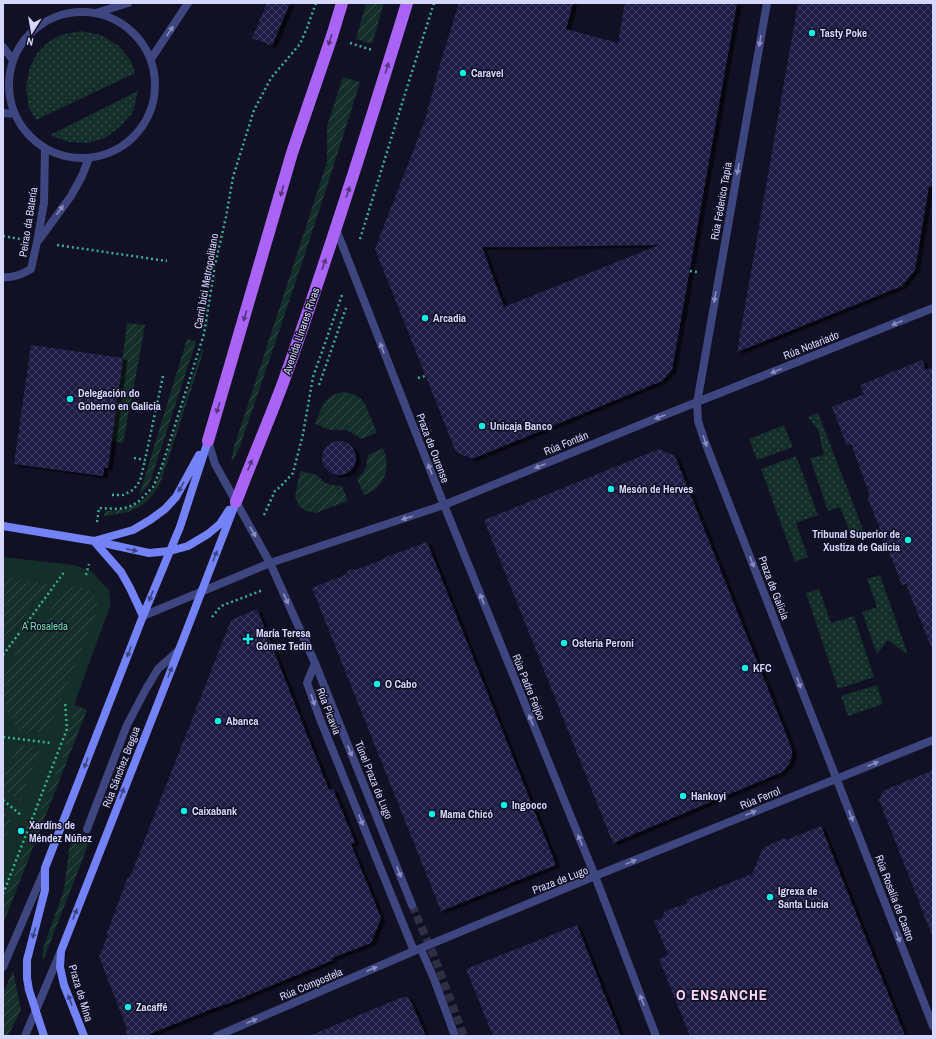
<svg xmlns="http://www.w3.org/2000/svg" width="936" height="1039" font-family="'Archivo Narrow',sans-serif">
<style>
.grass{fill:url(#grass-dots)}
.park{fill:#142e29}
.garden{fill:url(#garden-furrows)}
.building{fill:url(#building-cross-hatch);fill-rule:evenodd;filter:url(#shadow)}
.lines{fill:none;stroke-linecap:round;stroke-linejoin:round}
.street-tunnel{stroke:#2f2e45;stroke-width:8;stroke-dasharray:8 4;stroke-linecap:butt}
.path{stroke:#37b096;stroke-width:2.5;stroke-dasharray:2 3;stroke-linecap:butt}
.lane{stroke:#3e4680;stroke-width:8}
.street{stroke:#3e4680;stroke-width:8}
.secondary{stroke:#7383f7;stroke-width:8}
.primary{stroke:#a964f6;stroke-width:12}
.oneway{fill:#8a8ebe}
.oneway2{fill:#553682}
.oneway3{fill:#3d4483}
.poi-dot{fill:#0ef0e5;stroke:#111024;stroke-width:1.5}
.labels{text-anchor:middle;dominant-baseline:central;stroke-width:3;stroke-linejoin:round;paint-order:stroke}
.poi-label{font-size:11px;font-weight:bold;fill:#d6d7fd;stroke:#111024;text-anchor:start}
.street-label{font-size:11px;fill:#d6d7fd;stroke:#111024}
.park-label{font-size:11px;fill:#66d9ab;stroke:#111024}
.district-label{font-size:15px;font-weight:bold;letter-spacing:1px;fill:#fdd8f5;stroke:#111024}
</style>
<defs>
<pattern id="grass-dots" width="8" height="8" patternUnits="userSpaceOnUse"><rect width="8" height="8" fill="#142e29"/><path d="M2 2h.1M6 6h.1" fill="none" stroke="#354c49" stroke-width="1.8" stroke-linecap="round"/></pattern>
<pattern id="garden-furrows" width="10" height="10" patternUnits="userSpaceOnUse"><rect width="10" height="10" fill="#142e29"/><path d="M-1 1l2-2M0 10L10 0M9 11l2-2" fill="none" stroke="#354c49"/></pattern>
<pattern id="building-cross-hatch" width="8" height="8" patternUnits="userSpaceOnUse"><rect width="8" height="8" fill="#1f1d44"/><path d="M0 0l8 8M0 8l8-8" fill="none" stroke="#3f3d60"/></pattern>
<filter id="shadow"><feDropShadow dx="4.5" dy="2.5" stdDeviation="0" flood-color="#0009"/></filter>
</defs>
<rect width="100%" height="100%" fill="#111024"/>
<path class="grass" d="M81 31 101 35 119 46 131 61 135 73 36 120 28 106 26 85 30 67 37 53 47 43 60 35Z
M138 91 133 112 121 126 105 138 87 143 68 142 50 135Z
M818 413 866 537 853 541 840 507 828 511 810 458 824 455 818 430 808 417Z
M784 425 793 447 757 460 749 439Z
M796 456 818 515 796 523 808 557 795 562 761 469Z
M880 575 908 655 888 640 877 654 862 612 877 607 867 579Z
M819 589 831 623 854 616 874 677 838 689 806 593Z
M877 685 883 704 848 716 841 696Z"/>
<path class="park" d="M3 557 74 565 91 571 109 590 111 604 74 705 87 710 3 924Z"/>
<path class="garden" d="M366 3H384L372 44 356 39Z
M343 77 360 82C322 205 281 327 239 449L231 463 234 447 327 162V126Z
M127 323 145 325 139 359 123 443 112 441Z
M187 339 196 342 149 485 139 496Z
M202 349 204 350 161 481C148 508 132 513 104 516L105 511C126 512 146 503 156 484 159 479 161 472 163 466Z
M345 392C353 394 360 396 365 404L377 433 361 439 358 436 346 430H331L315 424C322 407 324 394 345 392Z
M383 448C389 462 388 480 375 489 372 492 368 493 364 495L357 479C365 473 367 465 368 455Z
M300 471 317 475 324 482 329 484 337 486H342L348 501 316 513 306 511 299 506 295 497Z
M3 577 50 584 3 643Z
M69 586 86 588 95 596 99 606 48 732 17 731 3 700V670Z
M74 705 87 710 3 924V902L63 756Z
M17 744 40 748 20 802 3 788V779Z
M3 811 12 821 3 843Z
M74 834 90 840 43 961V948L64 890 69 850Z
M13 971 21 1010 8 1036H3V993Z"/>
<path class="building" d="M267 3H290L272 46 252 38Z
M459 3H573L566 29 618 43 625 3H737L672 370 662 381 472 459 456 452 375 249 424 123 442 57ZM659 245 504 307 482 247H515Z
M798 3H933V187L929 186 915 270 902 286 737 352Z
M31 345 123 358 108 468H104L103 476 14 464Z
M922 360 926 370 933 367V649H932L906 584 902 585 867 496 870 495 851 444 847 446 832 407 864 394 860 385Z
M322 458a17 17 0 1 1 34 0a17 17 0 1 1-34 0Z
M659 449 675 456 788 739 792 750V756L789 764 782 772 613 843 484 520Z
M427 542 556 865 441 911 312 588 347 574 348 570 358 569 384 559 386 557Z
M257 609 329 790 333 789 355 842 351 844 381 918 371 943 332 958 333 960 232 1002 209 1010 150 1034 149 1036H127L125 1023 99 957 108 935H106L128 877H130L231 620Z
M933 770V935H932L879 800 881 794 885 790Z
M821 826 905 1036H690L659 959 668 955 654 921 662 918 665 911 688 903 686 900 752 874 763 848 784 838 786 840Z
M577 925 621 1036H493L466 969Z
M408 997 412 1004 426 1036H309L400 998Z"/>
<g class="lines">
<path class="street-tunnel" d="M412 905 434 956 464 1036"/>
<path class="path" d="M350 43 372 50
M3 236 20 239
M360 239 409 81 434 3
M57 245 167 261
M690 271 697 272
M418 378 425 376
M319 385 346 308
M134 458 145 460 163 376
M112 495H123L133 490 140 481 145 460
M264 515 275 491 280 487 293 473 303 434 313 377 342 295
M97 522 99 508 118 509 129 507 138 502 153 487 162 466 204 334 215 265 226 217 233 177 254 110 271 78 300 44 307 28 316 3
M86 575 89 564
M212 617 221 606 263 590
M3 655 65 571
M3 737 51 743
M3 800 22 816
M3 894 67 729 65 702"/>
<path class="lane" d="M9 85a73 73 0 1 1 146 0a73 73 0 1 1-146 0Z
M96 13 128 3
M3 47 13 60
M151 59 188 3
M3 113 15 114
M39 240 71 196 82 176 89 158
M3 277C14 278 22 274 31 269L37 242 44 203 45 148
M87 829 127 725 146 689 158 669 179 650"/>
<path class="street" d="M767 3 697 403 698 421 705 442 933 1026
M336 229 444 505 595 876 656 1036
M208 441 215 464 270 563 315 663 412 905
M143 616 270 563 444 505 652 420 933 308
M315 663 307 683 320 719 414 951
M421 949 434 979 455 1036
M3 967 45 869
M25 1036 60 953
M217 1036 414 951 595 876 933 740"/>
<path class="secondary" d="M3 526 94 541 149 553 170 551 188 546 208 534 220 524 229 510
M94 541 133 530 150 520 165 509 176 497 199 455
M94 541 121 572 130 588 143 616
M44 1036 29 990 27 978V960L45 890V868L143 616 180 527 208 441
M84 1036 64 985 60 967 61 951 186 632 236 502"/>
<path class="primary" d="M208 441 292 153 332 36 342 3
M236 502C251 462 268 423 283 383 328 258 368 130 407 3"/>
</g>
<defs><path id="oneway-solid" d="M-6-.8H1V-3.2L6.5 0L1 3.2V.8H-6Z"/></defs>
<g class="oneway">
<use href="#oneway-solid" transform="translate(170 31) rotate(-56)"/>
<use href="#oneway-solid" transform="translate(760 41) rotate(100)"/>
<use href="#oneway-solid" transform="translate(738 169) rotate(100)"/>
<use href="#oneway-solid" transform="translate(60 210) rotate(-54)"/>
<use href="#oneway-solid" transform="translate(715 297) rotate(100)"/>
<use href="#oneway-solid" transform="translate(897 323) rotate(158)"/>
<use href="#oneway-solid" transform="translate(382 348) rotate(-111)"/>
<use href="#oneway-solid" transform="translate(776 371) rotate(158)"/>
<use href="#oneway-solid" transform="translate(660 417) rotate(159)"/>
<use href="#oneway-solid" transform="translate(705 441) rotate(71)"/>
<use href="#oneway-solid" transform="translate(540 466) rotate(158)"/>
<use href="#oneway-solid" transform="translate(430 469) rotate(-111)"/>
<use href="#oneway-solid" transform="translate(407 518) rotate(162)"/>
<use href="#oneway-solid" transform="translate(253 532) rotate(60)"/>
<use href="#oneway-solid" transform="translate(752 562) rotate(69)"/>
<use href="#oneway-solid" transform="translate(286 599) rotate(66)"/>
<use href="#oneway-solid" transform="translate(482 599) rotate(-112)"/>
<use href="#oneway-solid" transform="translate(799 683) rotate(69)"/>
<use href="#oneway-solid" transform="translate(313 700) rotate(71)"/>
<use href="#oneway-solid" transform="translate(531 720) rotate(-112)"/>
<use href="#oneway-solid" transform="translate(350 751) rotate(68)"/>
<use href="#oneway-solid" transform="translate(873 764) rotate(-22)"/>
<use href="#oneway-solid" transform="translate(751 813) rotate(-22)"/>
<use href="#oneway-solid" transform="translate(851 816) rotate(69)"/>
<use href="#oneway-solid" transform="translate(361 820) rotate(68)"/>
<use href="#oneway-solid" transform="translate(580 840) rotate(-112)"/>
<use href="#oneway-solid" transform="translate(631 862) rotate(-22)"/>
<use href="#oneway-solid" transform="translate(399 872) rotate(68)"/>
<use href="#oneway-solid" transform="translate(898 937) rotate(69)"/>
<use href="#oneway-solid" transform="translate(372 969) rotate(-23)"/>
<use href="#oneway-solid" transform="translate(642 1000) rotate(-111)"/>
<use href="#oneway-solid" transform="translate(252 1021) rotate(-23)"/>
</g>
<g class="oneway2">
<use href="#oneway-solid" transform="translate(330 40) rotate(108)"/>
<use href="#oneway-solid" transform="translate(387 68) rotate(-73)"/>
<use href="#oneway-solid" transform="translate(282 191) rotate(106)"/>
<use href="#oneway-solid" transform="translate(348 192) rotate(-72)"/>
<use href="#oneway-solid" transform="translate(324 264) rotate(-71)"/>
<use href="#oneway-solid" transform="translate(245 316) rotate(106)"/>
<use href="#oneway-solid" transform="translate(218 408) rotate(107)"/>
<use href="#oneway-solid" transform="translate(250 465) rotate(-68)"/>
</g>
<g class="oneway3">
<use href="#oneway-solid" transform="translate(181 487) rotate(120)"/>
<use href="#oneway-solid" transform="translate(132 550) rotate(12)"/>
<use href="#oneway-solid" transform="translate(215 556) rotate(-69)"/>
<use href="#oneway-solid" transform="translate(151 596) rotate(113)"/>
<use href="#oneway-solid" transform="translate(129 652) rotate(111)"/>
<use href="#oneway-solid" transform="translate(170 672) rotate(-69)"/>
<use href="#oneway-solid" transform="translate(86 763) rotate(111)"/>
<use href="#oneway-solid" transform="translate(122 793) rotate(-69)"/>
<use href="#oneway-solid" transform="translate(75 914) rotate(-69)"/>
<use href="#oneway-solid" transform="translate(34 933) rotate(106)"/>
<use href="#oneway-solid" transform="translate(70 1000) rotate(-110)"/>
</g>
<g class="poi-dot">
<circle cx="812" cy="33" r="4"/>
<circle cx="463" cy="73" r="4"/>
<circle cx="425" cy="318" r="4"/>
<circle cx="70" cy="399" r="4"/>
<circle cx="482" cy="426" r="4"/>
<circle cx="611" cy="489" r="4"/>
<circle cx="908" cy="540" r="4"/>
<path d="M246 633h4v4h4v4h-4v4h-4v-4h-4v-4h4z"/>
<circle cx="564" cy="643" r="4"/>
<circle cx="745" cy="668" r="4"/>
<circle cx="377" cy="684" r="4"/>
<circle cx="218" cy="721" r="4"/>
<circle cx="683" cy="796" r="4"/>
<circle cx="504" cy="805" r="4"/>
<circle cx="184" cy="811" r="4"/>
<circle cx="432" cy="814" r="4"/>
<circle cx="21" cy="831" r="4"/>
<circle cx="770" cy="897" r="4"/>
<circle cx="128" cy="1007" r="4"/>
</g>
<g class="labels">
<g class="poi-label">
<text x="820" y="33">Tasty Poke</text>
<text x="471" y="73">Caravel</text>
<text x="433" y="318">Arcadia</text>
<text x="78" y="393">Delegación do<tspan x="78" dy="13">Goberno en Galicia</tspan></text>
<text x="490" y="426">Unicaja Banco</text>
<text x="619" y="489">Mesón de Herves</text>
<text x="900" y="534" text-anchor="end">Tribunal Superior de<tspan x="900" dy="13">Xustiza de Galicia</tspan></text>
<text x="256" y="633">María Teresa<tspan x="256" dy="13">Gómez Tedin</tspan></text>
<text x="572" y="643">Osteria Peroni</text>
<text x="753" y="668">KFC</text>
<text x="385" y="684">O Cabo</text>
<text x="226" y="721">Abanca</text>
<text x="691" y="796">Hankoyi</text>
<text x="512" y="805">Ingooco</text>
<text x="192" y="811">Caixabank</text>
<text x="440" y="814">Mama Chicó</text>
<text x="29" y="825">Xardíns de<tspan x="29" dy="13">Méndez Núñez</tspan></text>
<text x="778" y="891">Igrexa de<tspan x="778" dy="13">Santa Lucía</tspan></text>
<text x="136" y="1007">Zacaffé</text>
</g>
<g class="street-label">
<text transform="translate(721 201) rotate(-80)">Rúa Federico Tapia</text>
<text transform="translate(28 222) rotate(-81)">Peirao da Batería</text>
<text transform="translate(206 281) rotate(-80)">Carril bici Metropolitano</text>
<text transform="translate(301 331) rotate(-71)">Avenida Linares Rivas</text>
<text transform="translate(811 345) rotate(-22)">Rúa Notariado</text>
<text transform="translate(566 443) rotate(-22)">Rúa Fontán</text>
<text transform="translate(433 448) rotate(69)">Praza de Ourense</text>
<text transform="translate(774 588) rotate(69)">Praza de Galicia</text>
<text transform="translate(529 687) rotate(68)">Rúa Padre Feijoo</text>
<text transform="translate(329 711) rotate(69)">Rúa Picavia</text>
<text transform="translate(121 767) rotate(-69)">Rúa Sánchez Bregua</text>
<text transform="translate(374 780) rotate(68)">Túnel Praza de Lugo</text>
<text transform="translate(760 798) rotate(-22)">Rúa Ferrol</text>
<text transform="translate(560 880) rotate(-21)">Praza de Lugo</text>
<text transform="translate(895 898) rotate(69)">Rúa Rosalía de Castro</text>
<text transform="translate(311 984) rotate(-23)">Rúa Compostela</text>
<text transform="translate(81 993) rotate(73)">Praza de Mina</text>
</g>
<g class="park-label">
<text x="45" y="626">A Rosaleda</text>
</g>
<g class="district-label">
<text x="722" y="994">O ENSANCHE</text>
</g>
</g>
<rect width="936" height="1039" fill="none" stroke="#d6d7fd" stroke-width="8"/>
<g transform="translate(32 32) rotate(191)" stroke="#111024" stroke-width="3" paint-order="stroke">
<path d="M0-3L7 15L0 10L-7 15Z" fill="#d6d7fd"/>
<text y="-6" font-size="11" font-weight="bold" text-anchor="middle" fill="#d6d7fd">N</text>
</g>
</svg>
